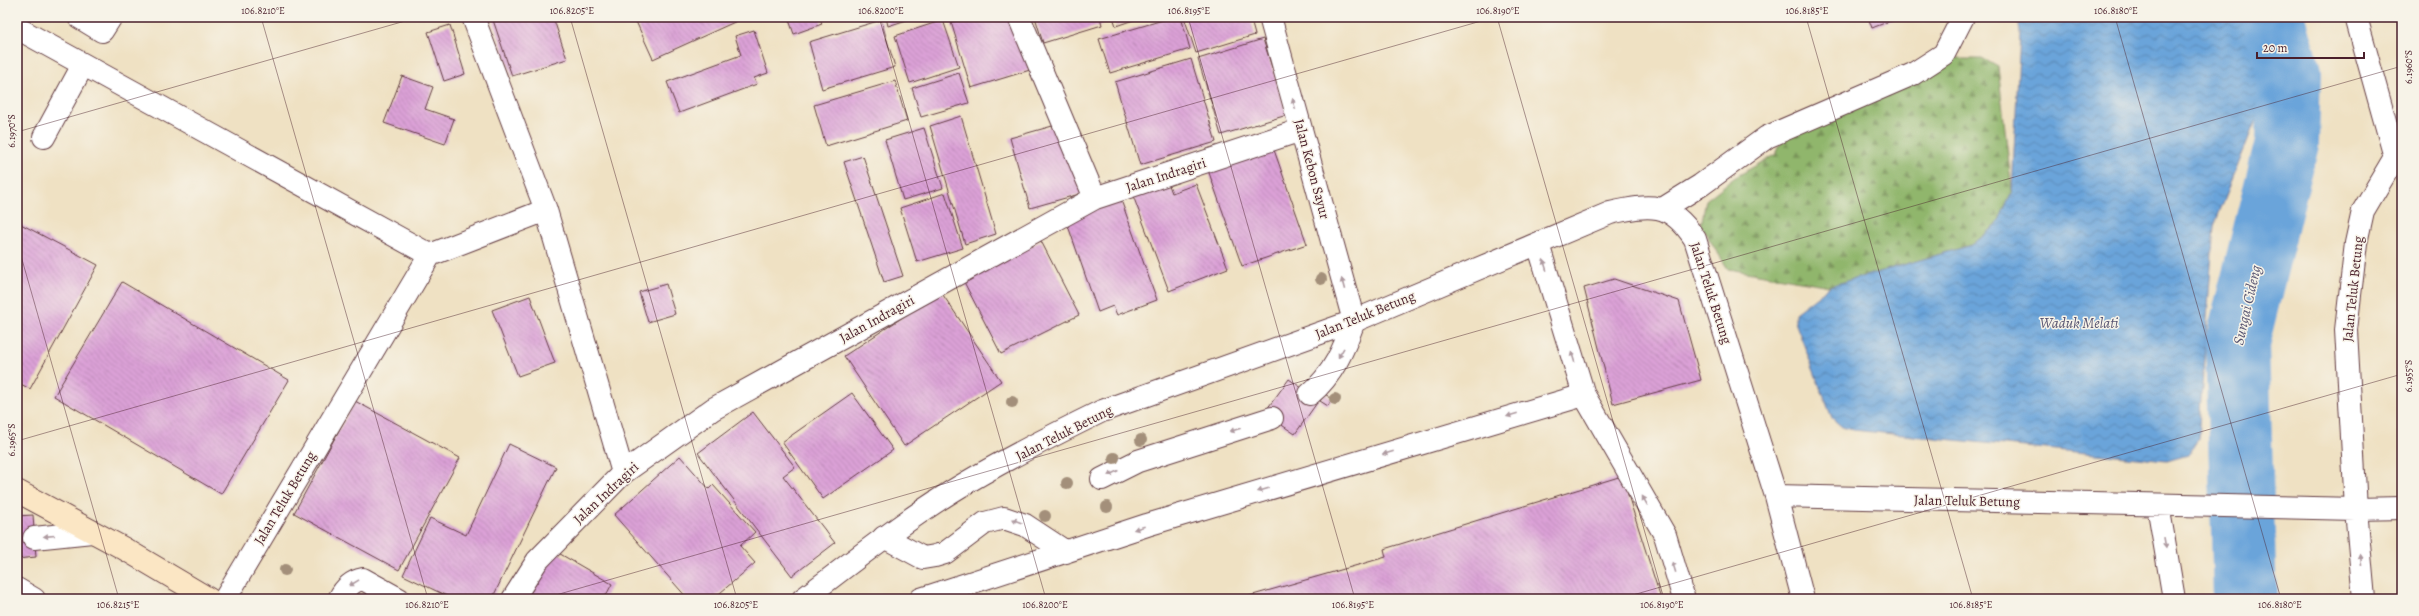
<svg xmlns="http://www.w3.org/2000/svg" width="2419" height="616" font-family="Alegreya,serif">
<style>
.forest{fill:url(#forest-firs);stroke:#6d6a4c}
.water{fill:url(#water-waves);stroke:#5a6282}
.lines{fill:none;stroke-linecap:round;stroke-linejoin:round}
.river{stroke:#6aa4da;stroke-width:64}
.building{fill:url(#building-back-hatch)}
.lane-casing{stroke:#633c42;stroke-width:24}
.street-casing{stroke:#633c42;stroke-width:24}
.secondary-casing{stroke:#633c42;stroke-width:24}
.lane{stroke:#fff;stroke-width:22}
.street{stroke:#fff;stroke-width:22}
.secondary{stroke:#fbe6c4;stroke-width:22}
.tree{fill:#a38f7a}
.oneway{fill:#ae9aa0}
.ticks{fill:none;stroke:#4a1f2b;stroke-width:1;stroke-opacity:0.45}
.labels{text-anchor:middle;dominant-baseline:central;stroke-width:3;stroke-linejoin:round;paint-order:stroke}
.street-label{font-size:14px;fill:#4a1f2b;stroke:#f7f3e8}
.water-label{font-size:15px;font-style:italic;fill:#575471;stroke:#f7f3e8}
.neatline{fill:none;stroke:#4a1f2b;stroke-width:1.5}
.ticks-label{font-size:10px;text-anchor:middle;fill:#4a1f2b}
</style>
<defs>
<pattern id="forest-firs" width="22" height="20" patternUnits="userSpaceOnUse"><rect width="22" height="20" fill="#90b66c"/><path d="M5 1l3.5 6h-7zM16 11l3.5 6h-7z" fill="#789359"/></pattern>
<pattern id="water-waves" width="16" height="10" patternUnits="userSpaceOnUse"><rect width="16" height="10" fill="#6aa4da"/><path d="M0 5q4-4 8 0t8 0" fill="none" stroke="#5985b1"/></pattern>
<pattern id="building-back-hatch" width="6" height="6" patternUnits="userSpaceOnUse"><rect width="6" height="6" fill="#dba1d7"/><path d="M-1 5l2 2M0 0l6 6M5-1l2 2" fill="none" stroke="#b483af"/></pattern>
</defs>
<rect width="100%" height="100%" fill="#f7f3e8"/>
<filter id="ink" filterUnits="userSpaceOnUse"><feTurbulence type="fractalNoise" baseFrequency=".025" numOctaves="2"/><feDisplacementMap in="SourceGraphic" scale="8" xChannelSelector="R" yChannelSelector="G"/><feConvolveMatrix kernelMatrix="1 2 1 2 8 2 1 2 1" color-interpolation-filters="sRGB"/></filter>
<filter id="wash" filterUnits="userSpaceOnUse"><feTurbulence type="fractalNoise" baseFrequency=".012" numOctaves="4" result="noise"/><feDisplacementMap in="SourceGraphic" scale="16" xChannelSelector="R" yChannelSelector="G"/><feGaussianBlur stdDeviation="0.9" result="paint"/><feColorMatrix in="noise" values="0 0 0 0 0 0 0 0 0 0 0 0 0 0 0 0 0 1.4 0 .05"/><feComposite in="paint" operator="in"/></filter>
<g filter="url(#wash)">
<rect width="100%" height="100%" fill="#efe1c3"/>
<path class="forest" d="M1932 58H1982L1998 67 2012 191 1997 225 1972 245 1830 286 1728 269 1701 226 1706 200 1734 178 1776 154 1792 119Z"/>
<path class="water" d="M2018 17H2242L2259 68 2262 104 2214 226 2198 439 2188 455 2167 461 1853 430 1842 427 1832 418 1795 322V313L1830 286 1972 245 1997 225 2012 191 2020 33Z"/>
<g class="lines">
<path class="river" d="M2245 599 2237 343 2287 143 2289 72 2273 17"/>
</g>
<g id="blocks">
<path class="building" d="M492 17H553L567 59 512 76Z
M634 17H737L739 20 653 59Z
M788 17H820L822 24 794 34Z
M886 17H916L888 26Z
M968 17H1014L1030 70 971 88 951 22Z
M1035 17H1100L1102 25 1043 43Z
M1113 17H1142L1116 26Z
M1173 17H1181L1190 49 1110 73 1099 39Z
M1184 17H1250L1255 35 1196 53Z
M1868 17H1900L1872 28Z
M881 20 895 67 822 89 809 42Z
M943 20 959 67 910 83 895 36Z
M450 25 465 74 444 81 428 32Z
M754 30 768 73 754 78 757 84 679 113 667 82 741 55 735 36Z
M1263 39 1287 115 1221 135 1198 59Z
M1191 59 1216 142 1140 165 1115 82Z
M959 73 969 103 921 117 912 88Z
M402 76 433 87 425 109 454 119 445 144 384 123Z
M895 81 907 121 826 146 814 105Z
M961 116 996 234 965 244 930 126Z
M1063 123 1083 193 1030 208 1010 138Z
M924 128 943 188 903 200 885 140Z
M1273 147 1307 244 1242 266 1208 170Z
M863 156 903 276 884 282 844 162Z
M1167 180 1172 193 1196 184 1228 268 1169 291 1132 193Z
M945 193 963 248 917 262 900 208Z
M1121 200 1157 300 1117 315 1113 306 1098 312 1066 220Z
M17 222 98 265 30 389 17 382Z
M1041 241 1079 315 1001 354 963 280Z
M1614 279 1679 301 1701 380 1613 404 1584 288Z
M122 282 289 380 221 494 54 396Z
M666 284 675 314 648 322 639 292Z
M941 292 1001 381 904 446 844 356Z
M530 296 555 363 518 376 492 310Z
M1289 379 1319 400 1295 434 1264 413Z
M852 393 893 450 823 499 782 442Z
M1325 394 1332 399 1328 406 1320 401Z
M355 401 460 458 399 570 294 513Z
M753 412 795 467 783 476 835 543 792 576 698 453Z
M509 444 556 467 492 599H453L403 575 430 518 466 535Z
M680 456 709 489 713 485 755 532 740 546 755 563 713 599H688L614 515Z
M1622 476 1661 599H1239L1386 557 1384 549Z
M33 515 36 557 17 559V516Z
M555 551 612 584 604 599H527Z"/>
</g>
</g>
<g filter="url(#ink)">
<use href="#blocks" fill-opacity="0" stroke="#633c42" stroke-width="1"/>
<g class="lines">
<defs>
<path id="lane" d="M79 17 102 31 111 17
M44 137 83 65
M1664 208 1701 185 1767 137 1913 74 1944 54 1963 17
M1538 244 1584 395 1665 535 1684 599
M1310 394C1333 375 1344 349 1354 321
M1102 479 1138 461 1272 418
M2356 509 2402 508
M884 537 923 558 935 556 945 553 985 523 1004 518 1025 525 1066 552
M34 538 92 532
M17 589 34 599
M339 599C344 589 352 581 363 579L399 599
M921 599 1147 525 1584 395"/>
<path id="street" d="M473 17 546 210 623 473
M1019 17 1095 198
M1270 17 1354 321
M2356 17 2395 157 2363 211 2356 243 2346 330 2356 509 2364 599
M17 28 430 255
M1776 496 2356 509
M2158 505 2174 599
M225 599 430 255 546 210
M513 599 537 561 623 473 713 409 1095 198 1301 130
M803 599C852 562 900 524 951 492 999 462 1051 436 1102 411L1354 321 1610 213C1651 204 1670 201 1695 239L1776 496 1803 599"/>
<path id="secondary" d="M17 491 123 548 209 599"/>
</defs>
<use href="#lane" class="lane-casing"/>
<use href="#street" class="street-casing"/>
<use href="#secondary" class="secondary-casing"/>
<use href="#lane" class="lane"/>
<use href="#street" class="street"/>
<use href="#secondary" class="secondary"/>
</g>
<g class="tree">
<circle cx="1321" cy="279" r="6"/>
<circle cx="1335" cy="399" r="6"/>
<circle cx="1012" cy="402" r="6"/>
<circle cx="1141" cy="440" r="6"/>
<circle cx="1114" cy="458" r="6"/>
<circle cx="1067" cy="483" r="6"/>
<circle cx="1107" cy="507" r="6"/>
<circle cx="1045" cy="516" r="6"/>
<circle cx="285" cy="570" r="6"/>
</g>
<defs><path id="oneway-solid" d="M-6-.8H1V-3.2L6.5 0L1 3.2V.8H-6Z"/></defs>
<g class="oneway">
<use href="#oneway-solid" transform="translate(1294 104) rotate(-105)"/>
<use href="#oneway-solid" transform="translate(1545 265) rotate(-107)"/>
<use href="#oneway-solid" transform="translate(1343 284) rotate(-105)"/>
<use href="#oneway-solid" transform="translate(1341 353) rotate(120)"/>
<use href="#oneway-solid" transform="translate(1573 357) rotate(-107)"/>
<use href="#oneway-solid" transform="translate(1512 415) rotate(163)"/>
<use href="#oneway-solid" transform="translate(1235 430) rotate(162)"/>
<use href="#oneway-solid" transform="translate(1388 453) rotate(163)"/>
<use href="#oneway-solid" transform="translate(1113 473) rotate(155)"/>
<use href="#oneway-solid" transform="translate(1263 490) rotate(163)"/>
<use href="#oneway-solid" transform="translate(1645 501) rotate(-120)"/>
<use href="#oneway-solid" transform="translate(1017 521) rotate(-159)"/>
<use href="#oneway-solid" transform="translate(1139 528) rotate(162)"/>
<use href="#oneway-solid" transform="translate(49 536) rotate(175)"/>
<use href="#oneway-solid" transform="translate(2165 543) rotate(80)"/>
<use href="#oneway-solid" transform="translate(2361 560) rotate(-95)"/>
<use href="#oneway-solid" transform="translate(1674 567) rotate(-107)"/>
<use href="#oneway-solid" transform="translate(354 583) rotate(149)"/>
</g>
</g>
<path class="ticks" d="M261 17 428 599M570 17 737 599M879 17 1046 599M1188 17 1355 599M1497 17 1664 599M1806 17 1973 599M2115 17 2281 599M17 132 419 17M17 242 119 599M17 441 1495 17M542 599 2402 66M1619 599 2402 374"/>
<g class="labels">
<g class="street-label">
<text transform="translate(1312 169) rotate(75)">Jalan Kebon Sayur</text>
<text transform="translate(1166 175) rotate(-18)">Jalan Indragiri</text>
<text transform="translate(2353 289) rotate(-84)">Jalan Teluk Betung</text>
<text transform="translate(1711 293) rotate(72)">Jalan Teluk Betung</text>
<text transform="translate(1365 315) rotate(-22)">Jalan Teluk Betung</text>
<text transform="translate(877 319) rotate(-29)">Jalan Indragiri</text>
<text transform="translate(1064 433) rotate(-27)">Jalan Teluk Betung</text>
<text transform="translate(606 493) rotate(-43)">Jalan Indragiri</text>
<text transform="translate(285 498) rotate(-59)">Jalan Teluk Betung</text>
<text transform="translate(1967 501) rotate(1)">Jalan Teluk Betung</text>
</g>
<g class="water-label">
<text transform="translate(2247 305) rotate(-77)">Sungai Cideng</text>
<text x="2079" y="323">Waduk Melati</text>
</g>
</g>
<rect width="2419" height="616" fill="none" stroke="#f7f3e8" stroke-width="44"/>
<path d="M2257 52v6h107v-6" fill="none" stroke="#4a1f2b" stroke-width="2"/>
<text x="2263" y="52" font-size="12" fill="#4a1f2b" stroke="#f7f3e8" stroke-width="3" paint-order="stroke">20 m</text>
<rect x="22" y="22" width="2375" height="572" class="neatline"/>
<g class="ticks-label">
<text x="263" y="14">106.8210°E</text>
<text x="572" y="14">106.8205°E</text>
<text x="881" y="14">106.8200°E</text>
<text x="1189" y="14">106.8195°E</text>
<text x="1498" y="14">106.8190°E</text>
<text x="1807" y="14">106.8185°E</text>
<text x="2116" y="14">106.8180°E</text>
<text transform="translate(2408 67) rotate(-90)" y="4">6.1960°S</text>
<text transform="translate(11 131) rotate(-90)" y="4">6.1970°S</text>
<text transform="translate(2408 376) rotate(-90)" y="4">6.1955°S</text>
<text transform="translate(11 440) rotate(-90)" y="4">6.1965°S</text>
<text x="118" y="608">106.8215°E</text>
<text x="427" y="608">106.8210°E</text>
<text x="736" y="608">106.8205°E</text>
<text x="1045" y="608">106.8200°E</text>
<text x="1353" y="608">106.8195°E</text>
<text x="1662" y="608">106.8190°E</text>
<text x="1971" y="608">106.8185°E</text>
<text x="2280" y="608">106.8180°E</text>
</g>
</svg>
